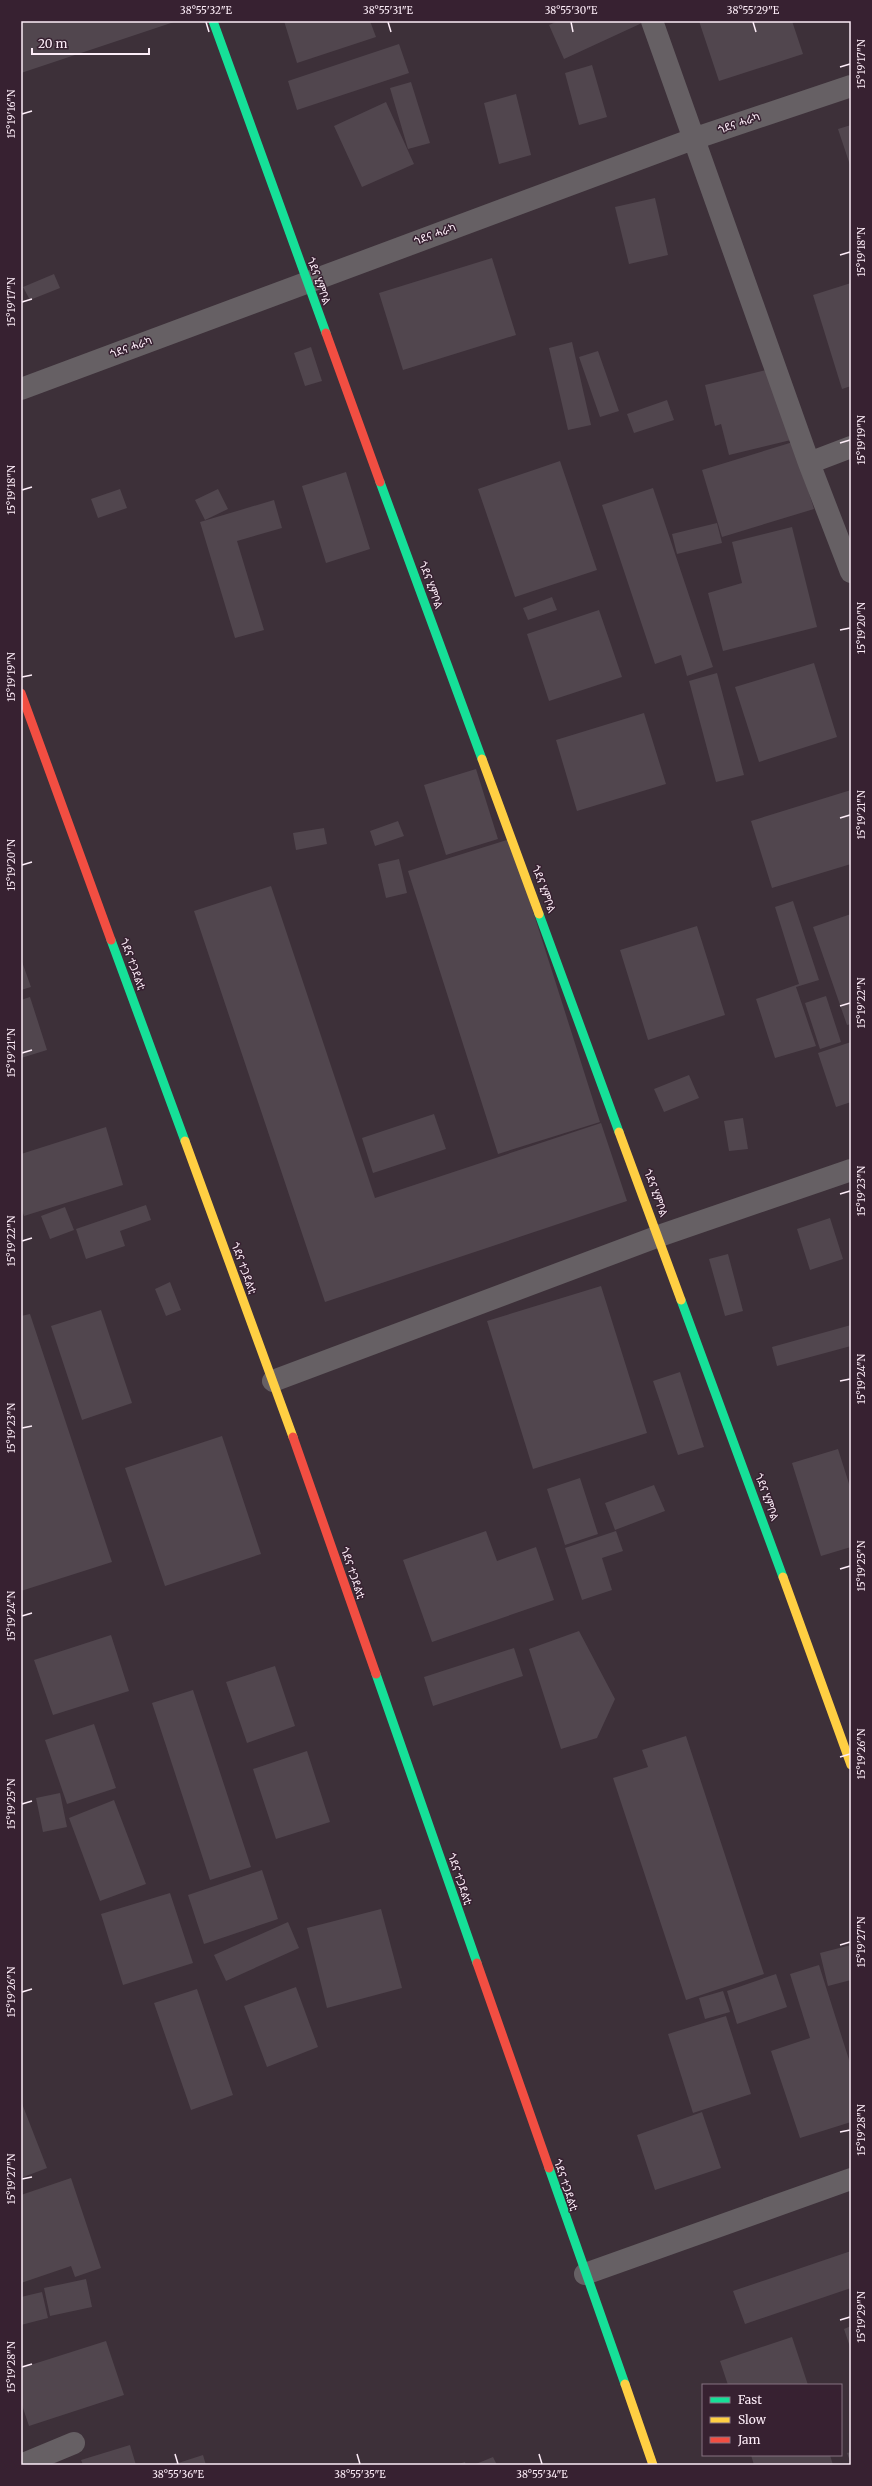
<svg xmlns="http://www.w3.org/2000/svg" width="872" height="2486" font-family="Merriweather,'Noto Sans Ethiopic',serif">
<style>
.building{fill:#51464e}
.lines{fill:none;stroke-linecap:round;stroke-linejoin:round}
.street{stroke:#666064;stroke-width:22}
.fast{stroke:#16e098;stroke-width:9}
.slow{stroke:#ffcf43;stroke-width:9}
.jam{stroke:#f24e42;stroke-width:9}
.ticks{fill:none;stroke:#fdedf8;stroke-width:1.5}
.labels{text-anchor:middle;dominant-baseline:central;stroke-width:3;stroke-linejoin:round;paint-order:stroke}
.street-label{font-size:11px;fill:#fdedf8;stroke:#372131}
.neatline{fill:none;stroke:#fdedf8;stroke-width:1.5}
.ticks-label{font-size:10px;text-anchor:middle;fill:#fdedf8}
</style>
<rect width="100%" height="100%" fill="#3d3039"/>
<path class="building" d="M21 21H177L21 73Z
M284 21H370L376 37 297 63Z
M558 21H641L642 23 564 59 549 25Z
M699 21H792L803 54 719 81Z
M399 44 409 73 297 110 288 81Z
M592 65 607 117 579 125 565 73Z
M411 82 430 143 408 149 390 88Z
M516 94 531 155 499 164 484 103Z
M386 102 414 164 362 187 334 126Z
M851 125V168L838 129Z
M655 198 668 255 629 264 615 207Z
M492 258 516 335 403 370 379 293Z
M54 274 60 288 30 300 23 287Z
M851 283V386L842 389 813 295Z
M572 342 591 425 568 430 549 348Z
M311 347 322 381 305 386 294 353Z
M598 351 619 411 600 417 579 357Z
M774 368 791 440 729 455 721 424 715 426 705 385Z
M667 400 674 420 634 433 627 414Z
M793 442 814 509 722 537 702 470Z
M560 461 597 570 515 597 478 489Z
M346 472 370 549 326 563 302 486Z
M653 488 713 667 687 676 681 655 655 664 602 505Z
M120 489 127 508 98 518 91 499Z
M218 489 228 509 205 520 195 500Z
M274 500 282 528 237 541 264 630 235 638 200 522Z
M717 523 722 543 677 554 672 534Z
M792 527 817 627 723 651 708 593 742 583 732 542Z
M552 597 557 610 528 620 523 608Z
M599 610 622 677 549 701 527 634Z
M814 663 837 737 759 762 735 687Z
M717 673 744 775 716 782 689 681Z
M644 713 666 784 577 811 556 740Z
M476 769 498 839 446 855 424 785Z
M851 790V864L772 888 751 821Z
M398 821 404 836 375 846 370 831Z
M324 828 327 844 296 850 293 833Z
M510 839 600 1122 498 1154 408 871Z
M399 859 407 893 386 898 378 864Z
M271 886 375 1198 601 1123 627 1201 325 1302 194 911Z
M793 901 819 980 796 987 816 1046 775 1058 756 999 799 984 775 907Z
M851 914V1024L847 1025 813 927Z
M697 926 725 1015 648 1040 620 950Z
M21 959 31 987 21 990Z
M826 996 841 1042 820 1049 805 1003Z
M30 997 47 1050 21 1058V1000Z
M851 1042V1102L836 1107 818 1053Z
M689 1075 699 1098 664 1112 654 1089Z
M434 1114 446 1149 373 1173 362 1138Z
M743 1118 748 1149 729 1151 724 1121Z
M106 1127 123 1185 24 1216 21 1208V1154Z
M146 1205 151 1220 120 1231 125 1246 86 1259 76 1229Z
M65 1207 74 1230 50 1239 41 1216Z
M830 1218 843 1259 810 1270 797 1229Z
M728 1254 743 1311 725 1316 709 1259Z
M170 1282 181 1310 166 1316 155 1289Z
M601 1286 647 1433 533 1469 487 1321Z
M101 1310 132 1403 82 1420 51 1326Z
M30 1314 112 1562 21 1591V1316Z
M851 1325V1346L777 1366 772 1347Z
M680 1372 704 1447 678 1455 653 1381Z
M222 1436 261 1554 165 1586 125 1468Z
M838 1449 851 1490V1547L821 1556 792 1463Z
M580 1478 598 1534 565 1545 547 1489Z
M654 1485 665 1511 615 1530 605 1503Z
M486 1531 497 1561 536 1547 554 1600 432 1642 403 1560Z
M616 1531 623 1551 602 1558 612 1590 582 1600 565 1548Z
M579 1631 615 1699 597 1738 561 1749 529 1649Z
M111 1635 129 1691 53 1715 34 1660Z
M514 1648 523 1676 433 1706 424 1677Z
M275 1666 295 1726 247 1743 226 1682Z
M193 1690 251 1867 210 1880 152 1703Z
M94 1724 116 1788 67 1804 45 1740Z
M686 1736 764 1974 686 2000 613 1778 648 1767 642 1750Z
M307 1751 330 1822 276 1839 253 1769Z
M60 1793 67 1827 43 1832 36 1798Z
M114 1800 146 1884 100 1901 69 1818Z
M262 1870 278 1919 204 1944 188 1895Z
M170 1893 193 1963 123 1985 101 1914Z
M381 1909 402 1988 327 2008 307 1928Z
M288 1922 299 1948 226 1981 214 1955Z
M851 1945V1980L828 1986 820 1953Z
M819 1965 851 2066V2122L800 2138 771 2051 810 2038 790 1974Z
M776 1974 787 2007 737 2024 727 1991Z
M296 1987 318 2047 267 2067 244 2006Z
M197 1989 233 2095 191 2110 154 2003Z
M723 1991 730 2012 705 2019 699 1998Z
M726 2016 751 2094 693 2113 668 2034Z
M21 2101 47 2168 21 2178Z
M702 2112 721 2168 655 2190 637 2135Z
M71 2178 101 2268 75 2277 71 2266 21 2283V2195Z
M851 2251V2288L745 2324 733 2291Z
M86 2279 92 2307 50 2316 44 2288Z
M42 2292 48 2318 21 2325V2297Z
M851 2326V2347H850L844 2329Z
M792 2337 808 2385H728L720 2361Z
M106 2341 124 2395 29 2426 21 2402V2368Z
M130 2445 136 2465H83L81 2460Z
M851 2452V2464L847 2453Z
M203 2455 206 2465H172Z
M751 2455H830L833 2465H754Z
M493 2457 497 2465H477L476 2464Z
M465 2462 466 2465H455Z"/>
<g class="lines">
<path class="street" d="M652 21 809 463 851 572
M21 389 693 139 851 86
M809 463 851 447
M273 1381 659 1236 851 1170
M585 2274 851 2179
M21 2465 74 2443"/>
<path class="fast" d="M213 21 326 333
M380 482 482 759
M539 914 619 1132
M111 940 185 1141
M681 1300 783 1577
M376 1674 477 1963
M549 2168 625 2384"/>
<path class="slow" d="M482 759 539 914
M619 1132 681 1300
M185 1141 293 1437
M783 1577 851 1765
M625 2384 653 2465"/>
<path class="jam" d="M326 333 380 482
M21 693 111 940
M293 1437 376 1674
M477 1963 549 2168"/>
</g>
<path class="ticks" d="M206 22 209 32M388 22 391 32M571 22 573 32M753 22 756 32M840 67 850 64M22 114 32 111M840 255 850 252M22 302 32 299M840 443 850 440M22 490 32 487M840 630 850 628M22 677 32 675M840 818 850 815M22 865 32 862M840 1006 850 1003M22 1053 32 1050M840 1194 850 1191M22 1241 32 1238M840 1381 850 1379M22 1428 32 1426M840 1569 850 1566M22 1616 32 1613M840 1757 850 1754M22 1804 32 1801M840 1945 850 1942M22 1992 32 1989M840 2132 850 2130M22 2179 32 2177M840 2320 850 2317M22 2367 32 2364M175 2454 178 2464M357 2454 360 2464M539 2454 542 2464"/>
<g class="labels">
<g class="street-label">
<text transform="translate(739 123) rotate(-19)">ጎደና ሓራካ</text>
<text transform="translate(435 234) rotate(-20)">ጎደና ሓራካ</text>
<text transform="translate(319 281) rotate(70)">ጎደና ሂምቦል</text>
<text transform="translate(131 347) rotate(-20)">ጎደና ሓራካ</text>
<text transform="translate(431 585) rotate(70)">ጎደና ሂምቦል</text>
<text transform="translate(544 889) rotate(70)">ጎደና ሂምቦል</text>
<text transform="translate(133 964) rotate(70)">ጎደና ተጋደልቲ</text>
<text transform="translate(656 1193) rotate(70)">ጎደና ሂምቦል</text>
<text transform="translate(244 1268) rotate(70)">ጎደና ተጋደልቲ</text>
<text transform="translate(767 1497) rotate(70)">ጎደና ሂምቦል</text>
<text transform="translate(353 1573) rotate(71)">ጎደና ተጋደልቲ</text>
<text transform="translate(460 1879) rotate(71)">ጎደና ተጋደልቲ</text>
<text transform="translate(566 2185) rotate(71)">ጎደና ተጋደልቲ</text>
</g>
</g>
<rect width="872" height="2486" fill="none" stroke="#372131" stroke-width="44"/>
<rect x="702" y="2384" width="140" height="72" fill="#372131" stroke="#867381"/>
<rect x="710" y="2397" width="20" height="6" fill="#16e098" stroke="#867381"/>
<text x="738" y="2404" font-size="12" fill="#fdedf8">Fast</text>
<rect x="710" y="2417" width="20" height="6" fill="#ffcf43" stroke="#867381"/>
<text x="738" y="2424" font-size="12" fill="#fdedf8">Slow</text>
<rect x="710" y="2437" width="20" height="6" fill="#f24e42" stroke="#867381"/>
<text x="738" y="2444" font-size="12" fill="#fdedf8">Jam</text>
<path d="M32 48v6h117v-6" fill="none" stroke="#fdedf8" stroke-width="2"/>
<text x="38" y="48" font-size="12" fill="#fdedf8" stroke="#372131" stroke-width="3" paint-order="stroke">20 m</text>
<rect x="22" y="22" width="828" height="2442" class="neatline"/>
<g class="ticks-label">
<text x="206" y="14">38°55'32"E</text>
<text x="388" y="14">38°55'31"E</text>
<text x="571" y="14">38°55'30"E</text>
<text x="753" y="14">38°55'29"E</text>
<text transform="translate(861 64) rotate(-90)" y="4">15°19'17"N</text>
<text transform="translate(11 114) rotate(-90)" y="4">15°19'16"N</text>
<text transform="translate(861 252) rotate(-90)" y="4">15°19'18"N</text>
<text transform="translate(11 302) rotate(-90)" y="4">15°19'17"N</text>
<text transform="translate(861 440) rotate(-90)" y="4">15°19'19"N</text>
<text transform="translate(11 490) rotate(-90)" y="4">15°19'18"N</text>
<text transform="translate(861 628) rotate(-90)" y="4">15°19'20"N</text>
<text transform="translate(11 677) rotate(-90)" y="4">15°19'19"N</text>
<text transform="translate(861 815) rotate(-90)" y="4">15°19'21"N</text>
<text transform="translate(11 865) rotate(-90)" y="4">15°19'20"N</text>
<text transform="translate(861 1003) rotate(-90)" y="4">15°19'22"N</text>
<text transform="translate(11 1053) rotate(-90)" y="4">15°19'21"N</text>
<text transform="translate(861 1191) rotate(-90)" y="4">15°19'23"N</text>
<text transform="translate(11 1241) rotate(-90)" y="4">15°19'22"N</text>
<text transform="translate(861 1379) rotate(-90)" y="4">15°19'24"N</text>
<text transform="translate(11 1428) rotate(-90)" y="4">15°19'23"N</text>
<text transform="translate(861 1566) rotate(-90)" y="4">15°19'25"N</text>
<text transform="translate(11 1616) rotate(-90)" y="4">15°19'24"N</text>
<text transform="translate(861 1754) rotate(-90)" y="4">15°19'26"N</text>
<text transform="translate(11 1804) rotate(-90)" y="4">15°19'25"N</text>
<text transform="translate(861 1942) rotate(-90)" y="4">15°19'27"N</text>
<text transform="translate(11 1992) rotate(-90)" y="4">15°19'26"N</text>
<text transform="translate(861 2130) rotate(-90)" y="4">15°19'28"N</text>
<text transform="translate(11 2179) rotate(-90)" y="4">15°19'27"N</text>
<text transform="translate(861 2317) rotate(-90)" y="4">15°19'29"N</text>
<text transform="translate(11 2367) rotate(-90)" y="4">15°19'28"N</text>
<text x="178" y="2478">38°55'36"E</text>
<text x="360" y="2478">38°55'35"E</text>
<text x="542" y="2478">38°55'34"E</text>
</g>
</svg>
